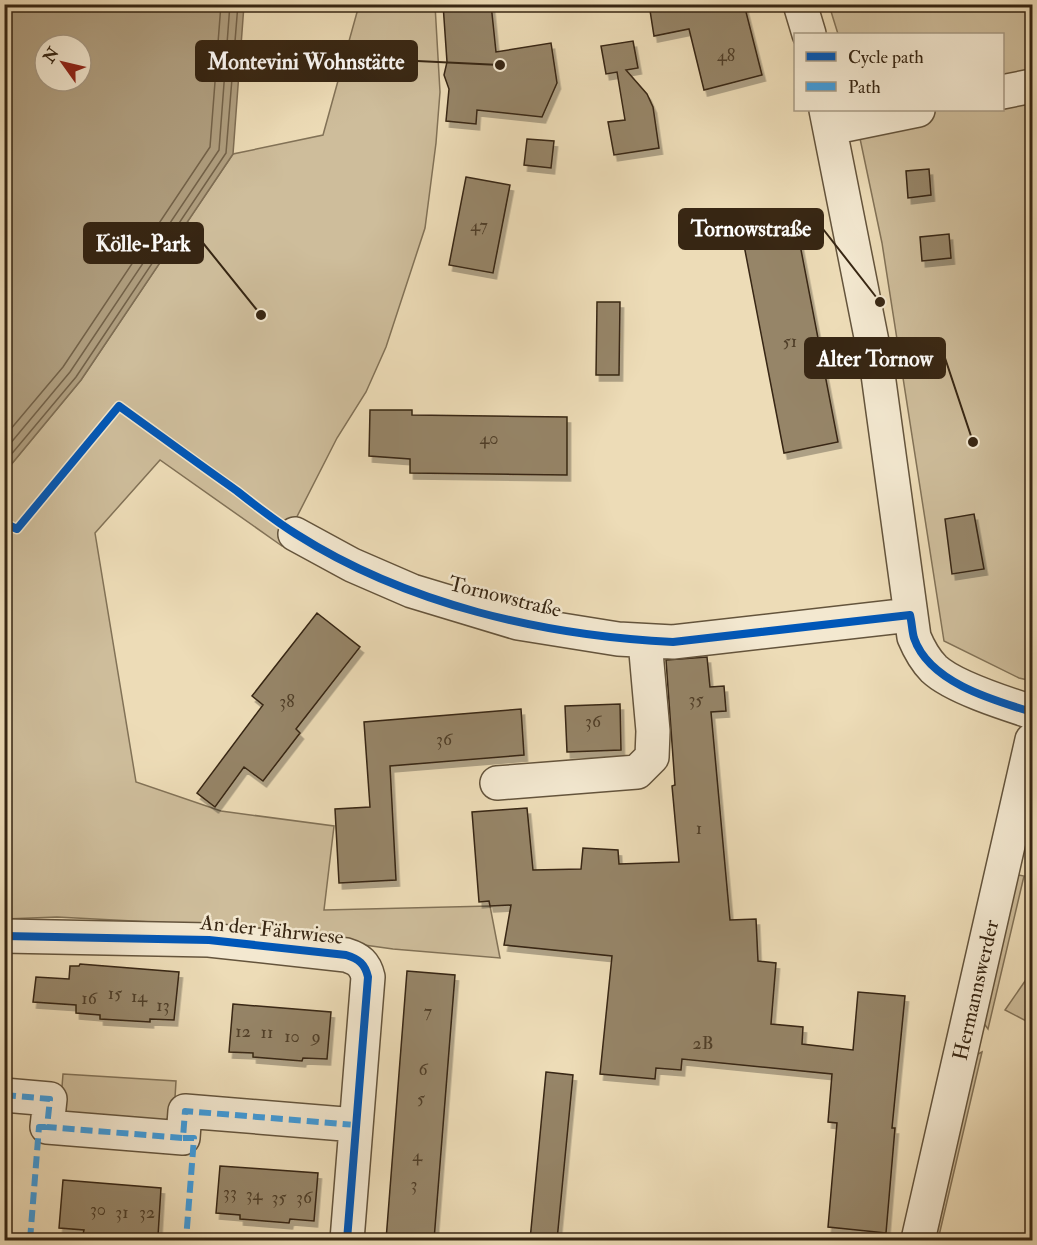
<svg xmlns="http://www.w3.org/2000/svg" width="1037" height="1245" font-family="'IM FELL Double Pica',serif">
<style>
.green{fill:#cebd9b;stroke:#827257;stroke-width:1.5}
.water{fill:#af9e7f;stroke:#7f6e54;stroke-width:1.5;fill-rule:evenodd}
.lines{fill:none;stroke-linecap:round;stroke-linejoin:round}
.shore{stroke:#736249;stroke-width:1.5}
.building{fill:#968568;stroke:#372613;stroke-width:1.5;filter:url(#shadow)}
.minor-casing{stroke:#64543c;stroke-width:36}
.minor{stroke:#f3e8d0;stroke-width:33}
.quiet{stroke:#3e9cde;stroke-width:6;stroke-dasharray:12 6;stroke-linecap:butt}
.cycleway-casing{stroke:#f3e8d0;stroke-width:11}
.cycleway{stroke:#0057b8;stroke-width:8}
.labels{text-anchor:middle;dominant-baseline:central;stroke-width:5;stroke-linejoin:round;paint-order:stroke}
.number-label{font-size:18px;fill:#4f3e28}
.street-label{font-size:21px;fill:#372613;stroke:#f3e8d0}
.leader{fill:none;stroke:#372613;stroke-width:2}
.callout-dot{fill:#372613;stroke:#f3e8d0;stroke-width:2}
.callout{fill:#372613;stroke:#372613;stroke-width:2}
.callout-label{font-size:22px;text-anchor:middle;font-weight:bold;fill:#fff}
</style>
<defs>
<filter id="shadow"><feDropShadow dx="3.5" dy="6" stdDeviation="0" flood-color="#0004"/></filter>
</defs>
<rect width="100%" height="100%" fill="#eddcb7"/>
<filter id="stains"><feTurbulence type="fractalNoise" baseFrequency=".00333" numOctaves="4"/><feColorMatrix values="0 0 0 0 .2 0 0 0 0 .09 0 0 0 0 .02 0 0 0 .5 -.17"/></filter>
<radialGradient id="worn" r=".72"><stop offset=".6" stop-color="#630" stop-opacity="0"/><stop offset="1" stop-color="#630" stop-opacity=".3"/></radialGradient>
<path class="green" d="M359 5H435L440 92 436 143 425 228 386 347 366 392 337 438 282 546 160 460 95 533 136 782 221 811 334 826 324 910 490 906 500 958 393 949 228 926 57 917 5 919V472L81 380 233 154 323 135Z
M829 5H1032V681L1019 678 944 641 882 243 854 110H1002V34H838Z
M1014 874 1024 876 988 1029 980 1018Z
M1032 971V1024L1005 1010Z
M982 1052 938 1240H928L970 1058Z
M63 1074 176 1081 173 1131 59 1125Z"/>
<path class="water" d="M5 4 244 5 233 154 81 380 5 472ZM45 45H81V81H45Z"/>
<g class="lines">
<path class="shore" d="M4 437 63 367 210 147 221 4
M4 451 70 372 219 150 230 4
M4 463 76 377 226 153 238 4"/>
</g>
<path class="building" d="M443 4H491L496 52 551 43 557 83 542 117 477 110 476 124 446 121 449 89 444 75 447 62Z
M649 4H744L762 75 704 90 689 29 654 36Z
M633 41 638 68 626 70 647 94 653 107 659 148 614 155 608 122 625 120 617 72 606 74 601 46Z
M527 139 554 141 551 168 524 165Z
M929 169 931 195 908 198 906 171Z
M466 177 510 185 493 273 449 265Z
M797 229 838 442 784 453 743 240Z
M949 234 951 258 922 261 920 237Z
M597 302H620L619 375H596Z
M370 410H412V415L567 417V475L410 473V459L369 456Z
M974 514 984 569 952 574 945 519Z
M317 613 360 647 296 729 300 733 263 781 244 767 215 807 197 793 263 705 252 696Z
M707 657 710 687 724 686 726 711 711 712 730 920 756 919 758 961 776 963 771 1024 803 1027 802 1044 853 1050 858 992 905 996 892 1128H895L886 1233 828 1227 837 1123 828 1122 832 1074 682 1059 681 1070 656 1068 655 1079 600 1074 612 956 504 945 511 905 490 906 489 901 479 902 472 812 527 808 533 870 581 869 583 848 618 850 619 864 679 862 672 786 675 785 666 660Z
M620 704 621 750 567 752 565 706Z
M521 709 524 755 390 766 396 880 339 883 335 809 370 807 364 722Z
M80 964 179 972 174 1020 150 1019V1022L100 1019V1015L76 1013V1005L33 1002 36 977 69 979 70 966H79Z
M407 971 455 975 434 1240H386Z
M233 1004 331 1012 327 1059 303 1058 302 1061 253 1057V1053L229 1052Z
M546 1072 573 1075 557 1240H530Z
M220 1166 318 1173 314 1221 290 1219 289 1223 240 1219V1215L216 1213Z
M63 1180 161 1188 158 1236 133 1234V1238L83 1234 84 1230 59 1228Z"/>
<g class="lines">
<defs>
<path id="minor" d="M800 4 809 34
M1002 92 1032 86
M826 110 877 367 914 637C919 649 925 660 934 669 953 687 1007 704 1032 712
M830 128 918 110
M295 534 352 565 412 591 518 623 618 639 673 642 910 615
M497 783 637 772 652 757 653 731 645 641
M4 936 209 940 346 955C359 959 365 964 368 977L347 1240
M4 1095 50 1099 47 1127 183 1138 185 1111 356 1125
M918 1240 1032 740"/>
</defs>
<use href="#minor" class="minor-casing"/>
<use href="#minor" class="minor"/>
<path class="quiet" d="M4 1095 50 1099 47 1127 183 1138 185 1111 356 1125
M183 1138H194L186 1240
M30 1240 39 1127H47"/>
<defs>
<path id="cycleway" d="M4 523 17 529 119 406C158 434 197 463 237 491 256 506 275 521 296 534 406 604 544 636 673 642L910 615C912 623 912 631 914 638 929 682 992 700 1032 712
M4 936 209 940 346 955C359 959 365 964 368 977L347 1240"/>
</defs>
<use href="#cycleway" class="cycleway-casing"/>
<use href="#cycleway" class="cycleway"/>
</g>
<g class="labels">
<g class="number-label">
<text x="726" y="55">48</text>
<text x="479" y="225">47</text>
<text x="790" y="341">51</text>
<text x="489" y="438">40</text>
<text x="696" y="699">35</text>
<text x="287" y="701">38</text>
<text x="593" y="721">36</text>
<text x="444" y="739">36</text>
<text x="699" y="828">1</text>
<text x="115" y="993">15</text>
<text x="139" y="996">14</text>
<text x="89" y="998">16</text>
<text x="163" y="1005">13</text>
<text x="428" y="1011">7</text>
<text x="243" y="1031">12</text>
<text x="267" y="1032">11</text>
<text x="292" y="1036">10</text>
<text x="316" y="1036">9</text>
<text x="703" y="1043">2B</text>
<text x="423" y="1069">6</text>
<text x="421" y="1098">5</text>
<text x="417" y="1155">4</text>
<text x="414" y="1184">3</text>
<text x="230" y="1192">33</text>
<text x="254" y="1194">34</text>
<text x="279" y="1197">35</text>
<text x="304" y="1197">36</text>
<text x="98" y="1209">30</text>
<text x="122" y="1212">31</text>
<text x="147" y="1212">32</text>
</g>
<g class="street-label">
<text transform="translate(505 597) rotate(14)">Tornowstraße</text>
<text transform="translate(272 930) rotate(6)">An der Fährwiese</text>
<text transform="translate(976 990) rotate(-77)">Hermannswerder</text>
</g>
</g>
<path class="leader" d="M500 65L417 61M880 302L823 229M261 315L203 243M973 442L945 358"/>
<g class="callout-dot">
<circle cx="500" cy="65" r="6"/>
<circle cx="880" cy="302" r="6"/>
<circle cx="261" cy="315" r="6"/>
<circle cx="973" cy="442" r="6"/>
</g>
<g class="callout">
<rect x="196" y="41" width="221" height="40" rx="6"/>
<rect x="679" y="209" width="144" height="40" rx="6"/>
<rect x="84" y="223" width="119" height="40" rx="6"/>
<rect x="805" y="338" width="140" height="40" rx="6"/>
</g>
<g class="callout-label">
<text x="306" y="69">Montevini Wohnstätte</text>
<text x="751" y="236">Tornowstraße</text>
<text x="143" y="251">Kölle-Park</text>
<text x="875" y="366">Alter Tornow</text>
</g>
<rect width="1037" height="1245" fill="none" stroke="#eddcb7" stroke-width="24"/>
<rect x="6" y="6" width="1025" height="1233" fill="none" stroke="#372613" stroke-width="3"/>
<rect x="12" y="12" width="1013" height="1221" fill="none" stroke="#372613" stroke-width="1.5"/>
<rect x="794" y="33" width="210" height="78" fill="#f3e8d0" stroke="#a89a84" stroke-width="1.5"/>
<rect x="806" y="52" width="30" height="9" fill="#0057b8" stroke="#a89a84" stroke-width="1.5"/>
<text x="848" y="63" font-size="18" fill="#372613">Cycle path</text>
<rect x="806" y="82" width="30" height="9" fill="#3e9cde" stroke="#a89a84" stroke-width="1.5"/>
<text x="848" y="93" font-size="18" fill="#372613">Path</text>
<g transform="translate(63 63) rotate(304)"><circle r="28" fill="#f3e8d0" stroke="#a89a84" stroke-width="1.5"/>
<path d="M0-4.5L10 22L0 15L-10 22Z" fill="#8f2418"/>
<text y="-9" font-size="16" font-weight="bold" text-anchor="middle" fill="#372613">N</text>
</g>
<rect width="100%" height="100%" filter="url(#stains)"/>
<rect width="100%" height="100%" fill="url(#worn)"/>
</svg>
